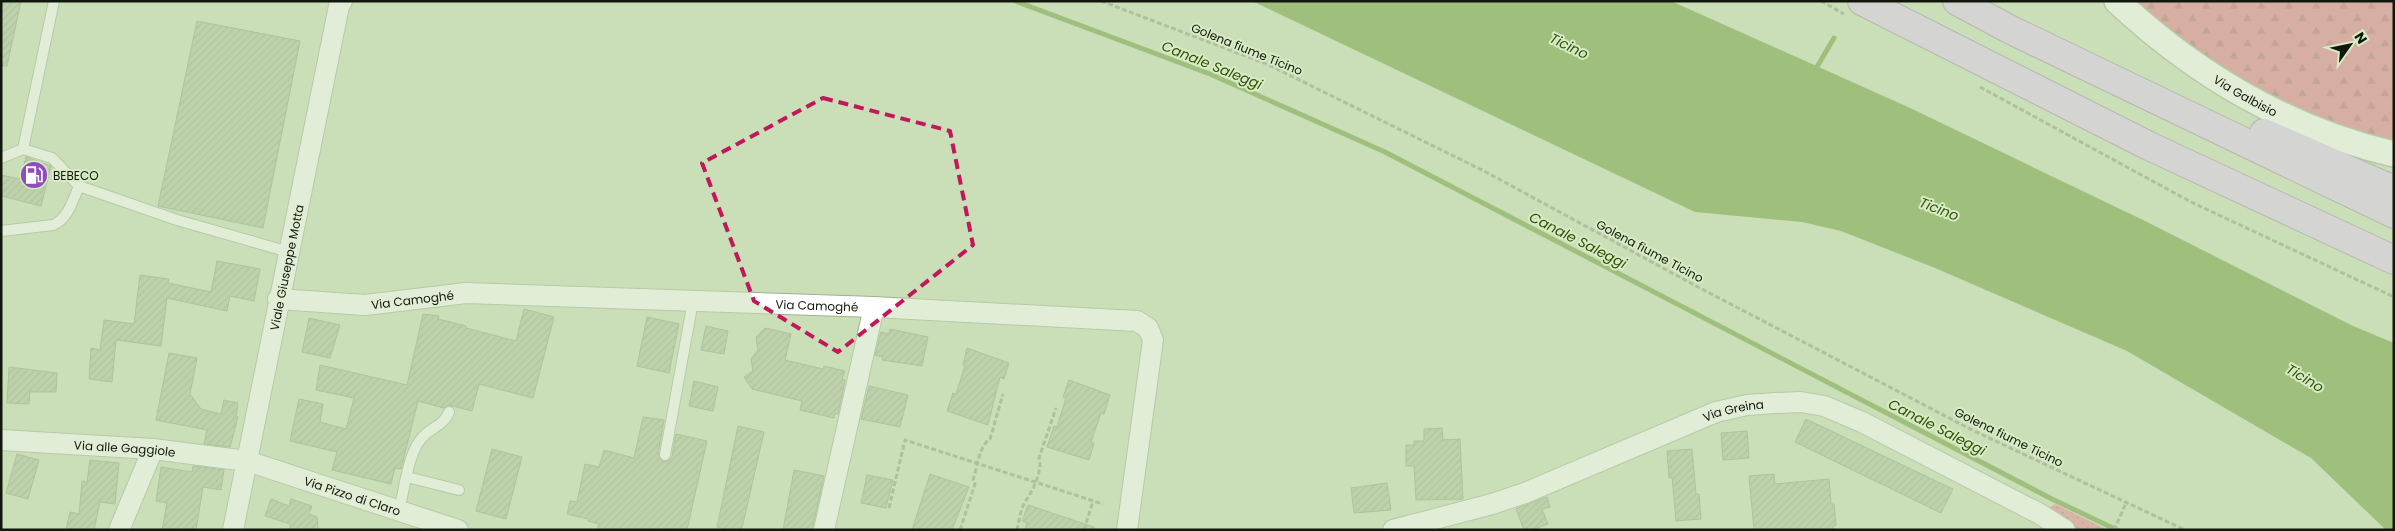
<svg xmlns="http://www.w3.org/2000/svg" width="2395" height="531" font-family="Poppins,sans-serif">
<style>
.grass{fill:url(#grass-dots)}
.forest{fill:url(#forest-firs)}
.water{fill:#6c9b35}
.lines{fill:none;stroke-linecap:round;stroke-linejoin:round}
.stream{stroke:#6c9b35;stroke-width:5}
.building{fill:url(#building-hatch);stroke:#8da07d}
.service-casing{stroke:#9eb28e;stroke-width:12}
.minor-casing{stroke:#9eb28e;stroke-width:22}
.tertiary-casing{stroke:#9eb28e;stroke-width:28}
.motorway-casing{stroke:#988ba1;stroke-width:30}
.path{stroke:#8c9b7e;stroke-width:3;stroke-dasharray:5 2.5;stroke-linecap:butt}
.service{stroke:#fff;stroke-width:10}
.minor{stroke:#fff;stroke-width:20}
.tertiary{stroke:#fff;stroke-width:25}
.motorway{stroke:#e1c9f2;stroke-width:28}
.marked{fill:none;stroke:#c2185b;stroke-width:4;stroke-dasharray:10 6;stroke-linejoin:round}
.labels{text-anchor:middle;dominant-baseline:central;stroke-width:4;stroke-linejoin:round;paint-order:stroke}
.street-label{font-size:12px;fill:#11180b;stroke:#d7ebc5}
.poi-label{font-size:12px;fill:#11180b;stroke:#d7ebc5;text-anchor:start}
.water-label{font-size:14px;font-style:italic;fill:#335107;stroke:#d7ebc5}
</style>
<defs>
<pattern id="grass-dots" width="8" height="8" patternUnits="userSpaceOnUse" patternTransform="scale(1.25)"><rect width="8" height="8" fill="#ec8092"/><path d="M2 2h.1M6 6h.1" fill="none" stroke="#be6875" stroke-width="1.8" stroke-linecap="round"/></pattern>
<pattern id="forest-firs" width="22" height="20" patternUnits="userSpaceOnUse" patternTransform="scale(1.25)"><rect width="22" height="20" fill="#e67588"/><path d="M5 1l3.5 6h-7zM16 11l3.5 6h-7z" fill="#b95f6d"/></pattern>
<pattern id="building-hatch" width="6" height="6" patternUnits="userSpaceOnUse" patternTransform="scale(1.25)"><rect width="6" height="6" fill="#adc19c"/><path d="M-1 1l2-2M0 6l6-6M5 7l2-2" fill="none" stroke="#94a585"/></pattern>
</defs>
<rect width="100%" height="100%" fill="#cadeb8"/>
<path class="grass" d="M2055 504 2108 530H2065L2040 514Z"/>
<path class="forest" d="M2117 1H2394V154L2285 117Z"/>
<path class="water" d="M1252 1H1671L1908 107 2143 220 2353 326 2394 343V530H2386L2311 458 2127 351 1935 268 1841 231 1802 222 1695 212Z"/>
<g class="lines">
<path class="stream" d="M1015 1 1210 74 1385 152 2052 499 2117 530
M1814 72 1834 38"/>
</g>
<path class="building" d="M1 1H21L7 66H1Z
M197 21 300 41 263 228 158 206Z
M26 157 51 166 41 206 1 196V175L20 179Z
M217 261 260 269 254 301 230 296 227 311 167 298 161 346 116 340 112 382 89 379 91 348 100 350 104 320 134 324 140 275 169 279 168 283 211 292Z
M524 309 554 317 533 398 479 384 472 411 449 405 444 408 418 401 401 469 395 468 391 484 332 470 337 452 290 441 299 399 323 404 320 422 346 429 354 398 316 390 320 365 407 385 423 314 439 316 438 319 466 326V328L516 341Z
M647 317 679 324 669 373 637 366Z
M309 318 340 325 330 358 302 352Z
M706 326 728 331 724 354 701 350Z
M765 328 791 334 785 360 823 369 824 366 845 371 842 379 845 380 838 414 835 413 834 418 800 410 802 401 752 389 744 377 753 371 751 359 758 350 756 337Z
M890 329 928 337 922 366 882 360 883 357 875 355 881 332 889 334Z
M967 348 1009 363 1004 379 1000 377 988 425 947 411 953 393 956 394 965 366 963 365Z
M169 353 197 358 190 394 201 409 221 414 224 400 238 403 236 416 238 417 230 447 204 444 207 430 156 420Z
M9 367 57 373 56 392H30L29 404 7 403Z
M1069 380 1110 395 1104 414 1101 413 1091 442 1094 443 1089 460 1047 447 1054 426 1057 427 1066 398 1063 397Z
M694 381 718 387 713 411 689 406Z
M869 386 908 395 900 427 861 419Z
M643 417 664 420 658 454 663 462 668 461 672 457 676 434 707 441 687 530H597L599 524 588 521V519L567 514 570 501 577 502 585 464 599 467 604 450 634 458Z
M1806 419 1953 489 1941 513 1795 442Z
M738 426 764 432 743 524 741 530H728L717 527Z
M1442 428 1443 440 1460 439 1463 499 1416 500 1414 466H1406V445H1414V441H1424V429Z
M1747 431 1749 458 1723 460 1721 433Z
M492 449 522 457 506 519 476 511Z
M1692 449 1696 494H1699L1701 519 1676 521 1672 477 1669 478 1667 451Z
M17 454 39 460 28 499 6 493Z
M90 460 119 463 115 504 100 502 94 530H66L70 512 79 514 82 481 87 482Z
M193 466 224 470 221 490 203 487 196 530H162L167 503 156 501 161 467 192 472Z
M794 470 824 476 812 530H783Z
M930 474 969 487 952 530H912Z
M1774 474 1775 484 1829 479 1831 504H1834L1836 525 1833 526V530H1754L1749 476Z
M867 475 893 480 886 508 861 503Z
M1387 483 1391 510 1354 513 1351 488Z
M1547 497 1550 507 1542 509 1548 524 1532 530H1524L1516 509Z
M271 499 289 506 291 499 312 506 309 514 317 517 318 530H290V524L265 516Z
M1028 505 1094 527V530H1025L1027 523 1022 521Z"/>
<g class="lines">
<defs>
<path id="service" d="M54 1 23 149 52 158 79 186 177 220 289 252
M1 158 23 149
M1 231 53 225C68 219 73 200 79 186
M665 455 693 301
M407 477 459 490
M399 511C404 491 408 454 421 439 429 428 444 426 449 412"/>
<g id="minor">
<path id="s1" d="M278 299 365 305 466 293 874 307 1137 321 1148 328 1153 340 1127 530"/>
<path id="s2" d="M1 440 153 449 247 461 458 530"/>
<path d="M119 530 153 449"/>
<path id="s3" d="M233 530 339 6 342 1"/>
<path d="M824 530 874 307"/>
<path id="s4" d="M1393 530 1492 504 1525 493 1716 412 1747 405 1775 403 1801 402 1824 406 1862 422 2040 514 2065 530"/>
</g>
<g id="tertiary">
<path id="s5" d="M2117 1C2195 74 2289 130 2394 154"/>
</g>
<path id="motorway" d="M1862 1 2149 146 2394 260
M1957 1 2011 30 2394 214
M2264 133 2394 190"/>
</defs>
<use href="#service" class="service-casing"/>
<use href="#minor" class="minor-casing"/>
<use href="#tertiary" class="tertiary-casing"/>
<use href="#motorway" class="motorway-casing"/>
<path class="path" d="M1101 1 1269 65 1484 171 1698 287 1972 430 2185 530
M1821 1 1844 14
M1980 87 2191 202 2394 297
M889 508 905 440 1103 504
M960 530 975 484 973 480C977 468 979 446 990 439L1003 394
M1017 530C1019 521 1021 506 1027 499 1033 490 1043 470 1039 458L1056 408
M1084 530 1093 501
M2114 530 2126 503"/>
<use href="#service" class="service"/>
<use href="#minor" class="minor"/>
<use href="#tertiary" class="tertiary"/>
<use href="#motorway" class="motorway"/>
</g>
<path d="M0 0H2395V531H0ZM823 98 950 131 973 245 838 352 754 301 702 163Z" fill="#cadeb8" fill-opacity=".55" fill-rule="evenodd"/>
<path class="marked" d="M823 98 950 131 973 245 838 352 754 301 702 163Z"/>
<defs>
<symbol id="fuel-disc" viewBox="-11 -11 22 22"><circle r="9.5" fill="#924bbe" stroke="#d7ebc5"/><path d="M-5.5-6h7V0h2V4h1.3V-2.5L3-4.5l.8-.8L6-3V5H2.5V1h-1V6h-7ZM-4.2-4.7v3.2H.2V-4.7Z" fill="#fff"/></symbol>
</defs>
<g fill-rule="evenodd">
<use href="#fuel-disc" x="18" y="159" width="32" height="32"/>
</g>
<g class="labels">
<g class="street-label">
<text transform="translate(1247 49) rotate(22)">Golena fiume Ticino</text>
<text stroke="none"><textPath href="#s5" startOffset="160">Via Galbisio</textPath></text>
<text transform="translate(1650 251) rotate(28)">Golena fiume Ticino</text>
<text stroke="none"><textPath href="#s3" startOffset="268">Viale Giuseppe Motta</textPath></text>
<text stroke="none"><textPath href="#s1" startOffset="135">Via Camoghé</textPath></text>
<text stroke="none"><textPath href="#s1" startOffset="540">Via Camoghé</textPath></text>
<text stroke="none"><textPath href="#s4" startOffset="362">Via Greina</textPath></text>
<text transform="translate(2009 437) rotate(26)">Golena fiume Ticino</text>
<text stroke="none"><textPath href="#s2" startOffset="124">Via alle Gaggiole</textPath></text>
<text stroke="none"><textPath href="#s2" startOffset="358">Via Pizzo di Claro</textPath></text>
</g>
<g class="poi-label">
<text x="53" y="175">BEBECO</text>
</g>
<g class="water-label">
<text transform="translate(1569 46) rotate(26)">Ticino</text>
<text transform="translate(1212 65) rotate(22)">Canale Saleggi</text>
<text transform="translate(1939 209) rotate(21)">Ticino</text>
<text transform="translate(1578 240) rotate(27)">Canale Saleggi</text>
<text transform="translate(2305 378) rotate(31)">Ticino</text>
<text transform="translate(1937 427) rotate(27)">Canale Saleggi</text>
</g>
</g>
<rect width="2395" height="531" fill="none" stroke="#11180b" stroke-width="5"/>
<g transform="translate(2350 45) rotate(57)" stroke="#d7ebc5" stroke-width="4" paint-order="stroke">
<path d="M0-4L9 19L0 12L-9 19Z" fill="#11180b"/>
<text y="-8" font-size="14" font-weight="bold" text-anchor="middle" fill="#11180b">N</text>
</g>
</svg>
